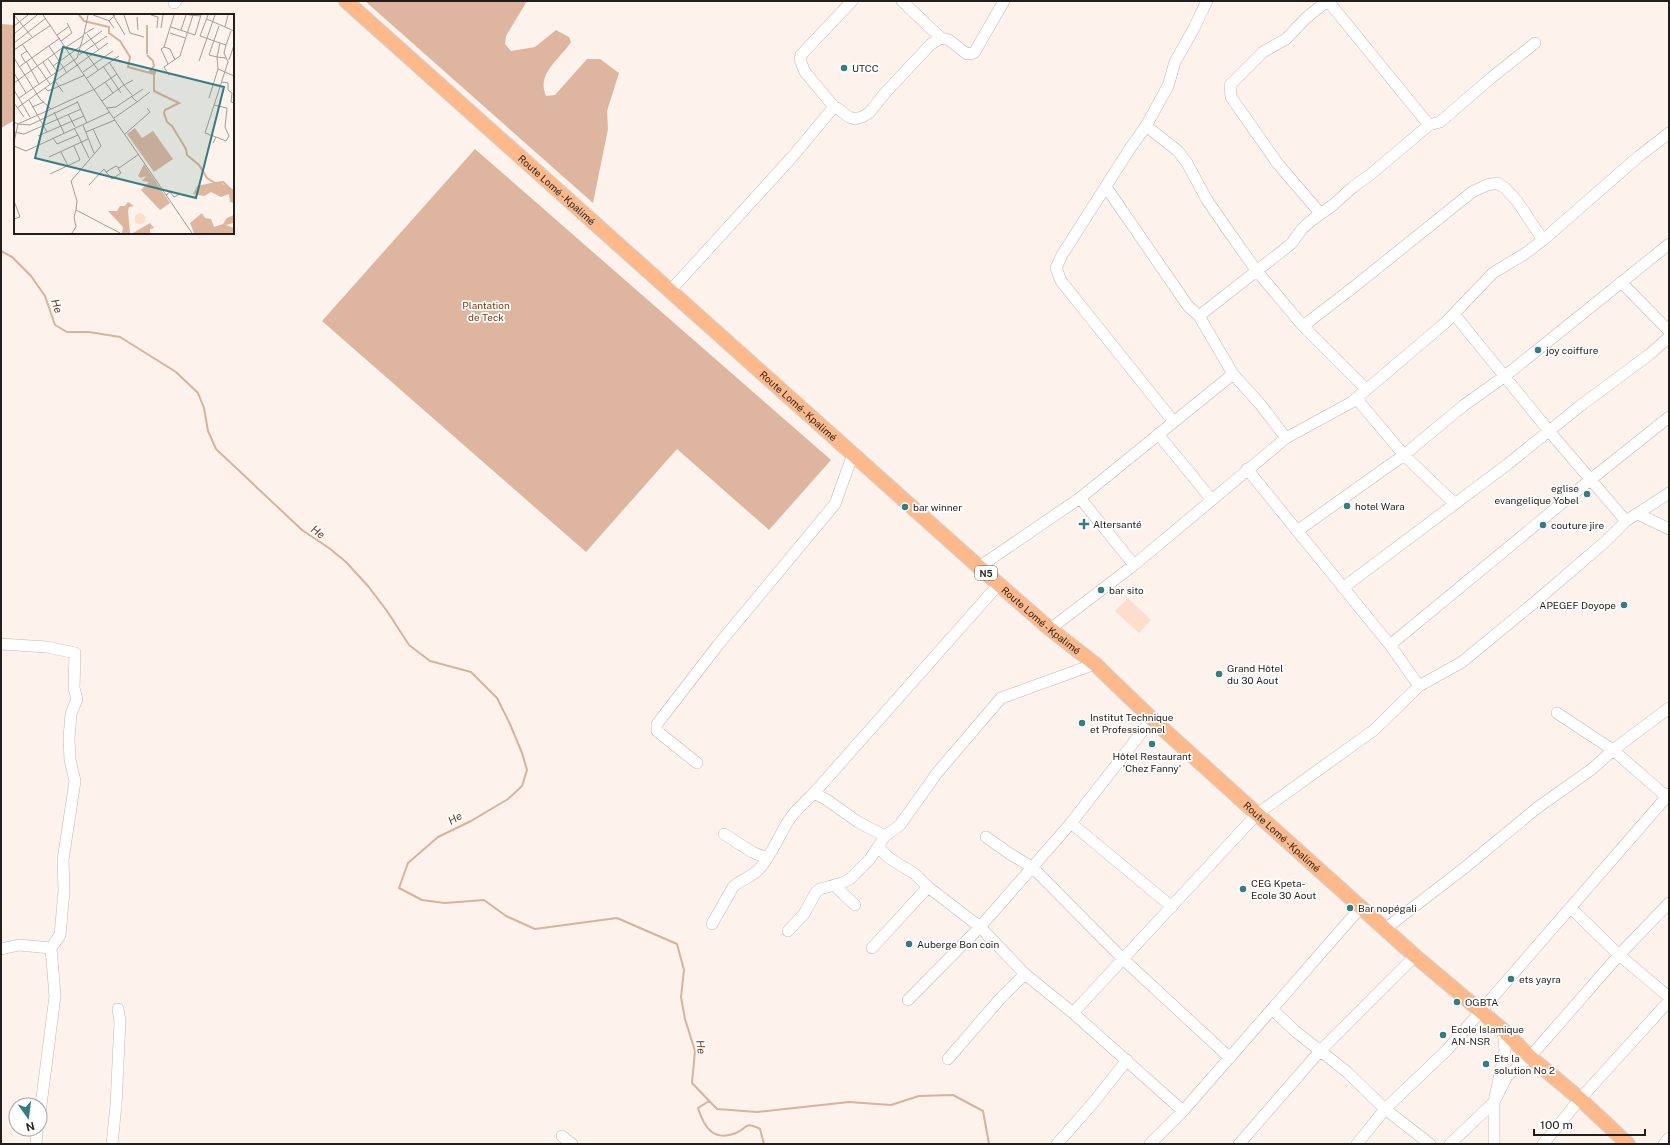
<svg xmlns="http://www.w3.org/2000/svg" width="1670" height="1145" font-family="'Public Sans',sans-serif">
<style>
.green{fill:#fdddcb}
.forest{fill:#deb69f}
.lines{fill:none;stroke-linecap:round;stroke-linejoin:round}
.stream{stroke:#dab29b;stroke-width:2}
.minor-casing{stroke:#c2b8b2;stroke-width:12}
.major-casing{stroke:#d3d2d1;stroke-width:16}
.minor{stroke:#fff;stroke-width:11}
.major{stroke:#feb98a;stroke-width:14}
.poi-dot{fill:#347d82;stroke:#fff;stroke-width:1.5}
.labels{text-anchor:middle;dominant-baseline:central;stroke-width:3.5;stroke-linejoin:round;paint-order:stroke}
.shield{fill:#fff;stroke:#64625f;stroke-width:1}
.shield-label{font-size:9px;font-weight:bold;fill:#221e1b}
.poi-label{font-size:10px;fill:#221e1b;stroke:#fff;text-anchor:start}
.street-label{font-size:10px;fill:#221e1b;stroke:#fff}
.park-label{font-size:10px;fill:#74401e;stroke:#fff}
.water-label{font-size:11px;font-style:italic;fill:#6b3815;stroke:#fff}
.inset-river{fill:none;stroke:#dab29b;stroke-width:2}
.inset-road{fill:none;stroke:#a59d98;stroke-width:1}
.view{fill:#347d82;fill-opacity:0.15;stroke:#347d82;stroke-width:2}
.inset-edge{fill:none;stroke:#221e1b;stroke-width:2}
</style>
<rect width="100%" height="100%" fill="#fdf2ec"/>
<path class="green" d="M1128 598 1151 620 1139 633 1115 611Z"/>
<path class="forest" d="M365 1H527L506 36 505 44 511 51 535 47 556 30 569 37 571 42C560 59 536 74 546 96L555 95 587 59H600L619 73 607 111 608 129 593 203Z
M1 24 15 25V120L1 128Z
M475 149 831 460 769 530 677 449 586 552 322 321Z"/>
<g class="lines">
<path class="stream" d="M1 251 12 257 31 276 45 296 55 325 67 332H89L120 337 176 372 198 393 204 408 208 431 216 449 302 530 329 548 346 562 368 586 387 611 409 645 430 661 471 672 497 698 510 724 522 753 527 770 522 786 508 799 471 821 438 837 408 863 399 888 422 900 445 903 484 900 506 916 535 929 617 918 677 944 684 970 681 997 685 1019 695 1051 692 1083 717 1109 757 1112 849 1102 891 1105 919 1096 953 1095 983 1111 989 1144
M709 1101 698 1108C704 1127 713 1142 736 1133 748 1128 744 1121 760 1129L764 1144"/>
<defs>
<path id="minor" d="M902 1 941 38
M1328 1 1429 125
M174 3 176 1
M835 108 805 72 800 60 801 55 852 1
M1146 126 1178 151 1187 163 1207 200 1227 229 1256 270 1303 326
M1106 187 1188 306 1199 316 1233 374 1260 404 1286 438
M1320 213 1278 164 1231 97 1230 85 1263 52 1286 39 1306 18 1327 1
M1621 282 1669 331
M670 291 793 156 833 108H837L849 117 855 119 862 117 869 113 885 93 931 44 941 38 949 40 967 54 974 53 1004 1
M1454 314 1549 431 1626 521
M1199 316 1291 244 1302 229 1312 220 1333 205 1353 187 1371 174 1429 125 1440 122 1491 78 1535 43
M1366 389 1303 326 1355 286 1472 192 1487 185 1497 183 1505 188 1517 201 1543 240
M1356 398 1404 455 1455 504
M1173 421 1061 281 1056 268 1062 255 1129 150 1146 126 1168 86 1175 62 1194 28 1207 1
M1158 434 1212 500
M1247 469 1390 645 1419 686
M1080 498 1134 565
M1638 514 1669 529
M1297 531 1404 455 1463 406 1505 376 1669 244
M979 567 1080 498 1233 374
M1344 587 1508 464 1580 406 1650 354 1669 337
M1050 629 1134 565 1286 438 1352 402 1446 322 1493 273 1526 253 1543 240 1638 157 1669 133
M1 644 47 647 75 653 74 688 77 699 71 714 69 738 70 760 75 781 63 860 64 891 60 935 51 948 55 996 40 1113
M1390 645 1590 480 1669 417
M1557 713 1613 750 1667 797
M1152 719 1071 823 980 927 1025 974 1073 1013 1183 1111
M697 763 657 731V724L718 645 835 504 853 454
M814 793 999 584
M1071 823 1172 907
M724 834 752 852 767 858
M986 837 1010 854 1032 867 1123 959 1230 1058
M879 848 889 858 915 874 928 887 980 927 908 1000
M834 885 855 905
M1571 908 1619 955 1669 997
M712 924 733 887C741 879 753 877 760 868 772 854 778 838 787 823 794 811 805 802 814 793L827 800 858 822 885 836
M1385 929 1463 869 1537 808 1592 769 1613 750 1669 708
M788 931 804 914 816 892 820 889 842 883 850 879 870 859 885 836 900 825 937 773 1001 698 1095 664
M872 948 928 887
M1 949 19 945 51 948
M1272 1009 1295 1031 1347 1072 1385 1109 1430 1144
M1073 1013 1257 814 1374 730 1419 686 1462 662 1535 602 1606 541 1626 521 1669 493
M948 1059 999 1000 1025 974
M562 1136 572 1144
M36 1144 37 1129
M112 1144 116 1105 120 1021 118 1009
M1057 1144 1093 1103 1127 1060
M1150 1144 1183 1111 1361 907
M1239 1144 1320 1051 1415 956
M1357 1144 1385 1109 1447 1050 1669 794
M1450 1144 1494 1102 1505 1051 1503 1030
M1494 1144V1102L1507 1076 1530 1057 1619 955 1669 903
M1543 1144 1580 1099 1669 1001
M1664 1144 1669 1138"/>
<g id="major">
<path id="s1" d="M346 1 979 567 1050 629 1095 664 1152 719 1257 814 1415 956 1503 1030 1530 1057 1580 1099 1628 1144"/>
</g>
</defs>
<use href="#minor" class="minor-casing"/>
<use href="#major" class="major-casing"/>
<use href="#minor" class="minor"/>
<use href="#major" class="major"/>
</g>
<g class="poi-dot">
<circle cx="844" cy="68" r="4"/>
<circle cx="1538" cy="350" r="4"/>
<circle cx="1587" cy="494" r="4"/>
<circle cx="1347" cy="506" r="4"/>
<circle cx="905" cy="507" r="4"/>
<path d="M1082 518h4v4h4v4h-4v4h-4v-4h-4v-4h4z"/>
<circle cx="1543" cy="525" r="4"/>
<circle cx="1101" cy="590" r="4"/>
<circle cx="1624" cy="605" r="4"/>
<circle cx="1219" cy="674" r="4"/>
<circle cx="1082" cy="723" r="4"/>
<circle cx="1152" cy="744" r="4"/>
<circle cx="1243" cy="889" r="4"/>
<circle cx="1350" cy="908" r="4"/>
<circle cx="909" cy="944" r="4"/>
<circle cx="1511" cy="979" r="4"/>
<circle cx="1457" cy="1002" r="4"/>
<circle cx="1443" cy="1035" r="4"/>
<circle cx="1486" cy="1064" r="4"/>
</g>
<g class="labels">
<rect class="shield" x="975" y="566" width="22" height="14" rx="3"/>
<g class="shield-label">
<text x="986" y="573">N5</text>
</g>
<g class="poi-label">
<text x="852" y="68">UTCC</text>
<text x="1546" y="350">joy coiffure</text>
<text x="1579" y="488" text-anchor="end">eglise<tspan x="1579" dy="12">evangelique Yobel</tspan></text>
<text x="1355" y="506">hotel Wara</text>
<text x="913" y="507">bar winner</text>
<text x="1093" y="524">Altersanté</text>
<text x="1551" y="525">couture jire</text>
<text x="1109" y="590">bar sito</text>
<text x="1616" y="605" text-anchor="end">APEGEF Doyope</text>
<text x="1227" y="668">Grand Hôtel<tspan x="1227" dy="12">du 30 Aout</tspan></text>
<text x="1090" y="717">Institut Technique<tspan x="1090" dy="12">et Professionnel</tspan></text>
<text x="1152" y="756" text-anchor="middle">Hôtel Restaurant<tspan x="1152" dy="12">'Chez Fanny'</tspan></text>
<text x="1251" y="883">CEG Kpeta-<tspan x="1251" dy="12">Ecole 30 Aout</tspan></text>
<text x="1358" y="908">Bar nopégali</text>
<text x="917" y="944">Auberge Bon coin</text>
<text x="1519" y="979">ets yayra</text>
<text x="1465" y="1002">OGBTA</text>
<text x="1451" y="1029">Ecole Islamique<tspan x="1451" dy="12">AN-NSR</tspan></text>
<text x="1494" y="1058">Ets la<tspan x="1494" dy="12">solution No 2</tspan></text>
</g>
<g class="street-label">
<text stroke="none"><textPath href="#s1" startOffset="283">Route Lomé - Kpalimé</textPath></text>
<text stroke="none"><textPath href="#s1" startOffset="607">Route Lomé - Kpalimé</textPath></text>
<text stroke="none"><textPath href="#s1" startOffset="931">Route Lomé - Kpalimé</textPath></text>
<text stroke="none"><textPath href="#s1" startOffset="1255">Route Lomé - Kpalimé</textPath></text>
</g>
<g class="park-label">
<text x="486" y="305">Plantation<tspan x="486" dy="12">de Teck</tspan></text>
</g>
<g class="water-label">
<text transform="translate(57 306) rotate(72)">He</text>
<text transform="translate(318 532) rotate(36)">He</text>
<text transform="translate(455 818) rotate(-29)">He</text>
<text transform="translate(701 1047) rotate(83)">He</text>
</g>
</g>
<g transform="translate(14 14)">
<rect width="220" height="220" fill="#fdf2ec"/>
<path d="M120.5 205a5.5 5.5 0 1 1 11 0a5.5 5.5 0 1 1-11 0Z" fill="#fdddcb"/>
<path d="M121 114 128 124 139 117 159 145 140 158 113 120ZM130 150 156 189 146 196 127 176 135 168 128 167 132 162 127 164 124 162ZM197 169H207L216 174 220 178V189L216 188 215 180 207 183 197 178 190 182 179 180 183 172ZM114 188 120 192 115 193 114 197 116 219H108L109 213 94 197H103L106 192H111ZM188 199 191 204 197 205 200 213 209 210 213 204 220 201 219 209 212 211 220 214V219H180L176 209ZM136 209 140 214 136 215V219H119Z" fill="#deb69f"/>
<path class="inset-river" d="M65 1 70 7 95 13V19L106 27 116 43 114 53 140 60V77L165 89 151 96 150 99 153 108 158 112 172 135 173 141 185 151 193 164 201 169 209 168 220 178M133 11V40M133 41 139 47 140 52 136 57 141 58 140 61"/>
<path class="inset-road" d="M0 1 18 23M29 1 178 219M79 1 96 7M99 1 111 21M110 1 116 19 130 23M137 1 144 3 143 14M175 1 187 2M194 1 186 22 206 29 203 43 212 44M123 3 124 16M193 5 220 17M0 12 14 1M157 13 181 21 187 1M211 13 214 1M100 14 95 7 101 1M147 14 149 1M167 16 172 1M156 19 171 24M0 20 23 1M70 20 74 1M73 20 85 36M43 21 54 13M47 27 58 19 53 9M0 29 32 4M206 29 212 31 217 17M8 30 36 70M35 32 53 59M67 32 88 17M52 33 69 22M150 33 160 1M0 36 37 11M71 38 84 56M65 41 93 22M0 44 26 85 37 95M34 45 43 57M215 46 220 31M12 47 25 70M185 47 201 1M11 48 7 41 13 37M29 48 37 61M154 50 147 35 150 33 156 35 161 46M39 52 67 32M89 52 107 79M5 53 46 24M204 55 220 62M69 58 99 37M0 59 12 79M155 61 150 53 166 42 179 1M73 64 105 42M41 67 49 78M91 68 99 79M208 68 214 69V76L218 79 217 88 220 89M0 69 51 32M31 74 34 77 71 61M0 76 16 103M118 81 110 71 119 66M117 82 123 88 136 78M5 84 63 44 70 20 80 14M195 84 204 55 203 43 195 41 205 12M15 86 33 118M63 87 73 109M88 87 110 71 95 48M0 89 10 103M200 91 213 94 211 113 215 122 212 127 202 123M18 93 30 88M3 94 94 29M93 94 102 93 129 75M40 98 50 119M54 100 61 113M100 104 123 88M0 108 4 110 0 128M4 110 81 75 103 60M4 110 16 111 64 88M69 111 80 139M0 118 10 120 67 95M72 118 101 106M111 120 136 98 133 94M64 121 75 144M24 122 70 102M39 124 43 130 64 121 60 114M199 129 202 123 191 119 214 48 210 39 212 31M0 132 12 137 96 98M47 138 54 152M35 143 74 125M92 158 98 165 107 159 104 154M36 160 66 146 60 132M75 171 90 155 92 158 102 152 105 154 125 140M152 181 156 178 160 183 166 180M0 187 6 203 0 205M62 196 63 187 57 167 87 132 79 115M58 219 62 213 60 203 62 196 106 219"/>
<path class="view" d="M49 33 210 73 182 184 21 144Z"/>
<rect width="220" height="220" class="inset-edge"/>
</g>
<rect width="1670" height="1145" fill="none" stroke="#221e1b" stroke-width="4"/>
<g transform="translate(28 1117) rotate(166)"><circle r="19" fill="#ffffff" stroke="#a7a5a4"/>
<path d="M0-3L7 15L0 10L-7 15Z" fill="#347d82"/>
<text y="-6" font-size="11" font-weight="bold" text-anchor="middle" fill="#221e1b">N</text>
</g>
<path d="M1534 1129v6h111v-6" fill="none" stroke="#221e1b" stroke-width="2"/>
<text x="1540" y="1129" font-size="12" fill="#221e1b" stroke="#ffffff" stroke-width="3" paint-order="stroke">100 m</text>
</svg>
